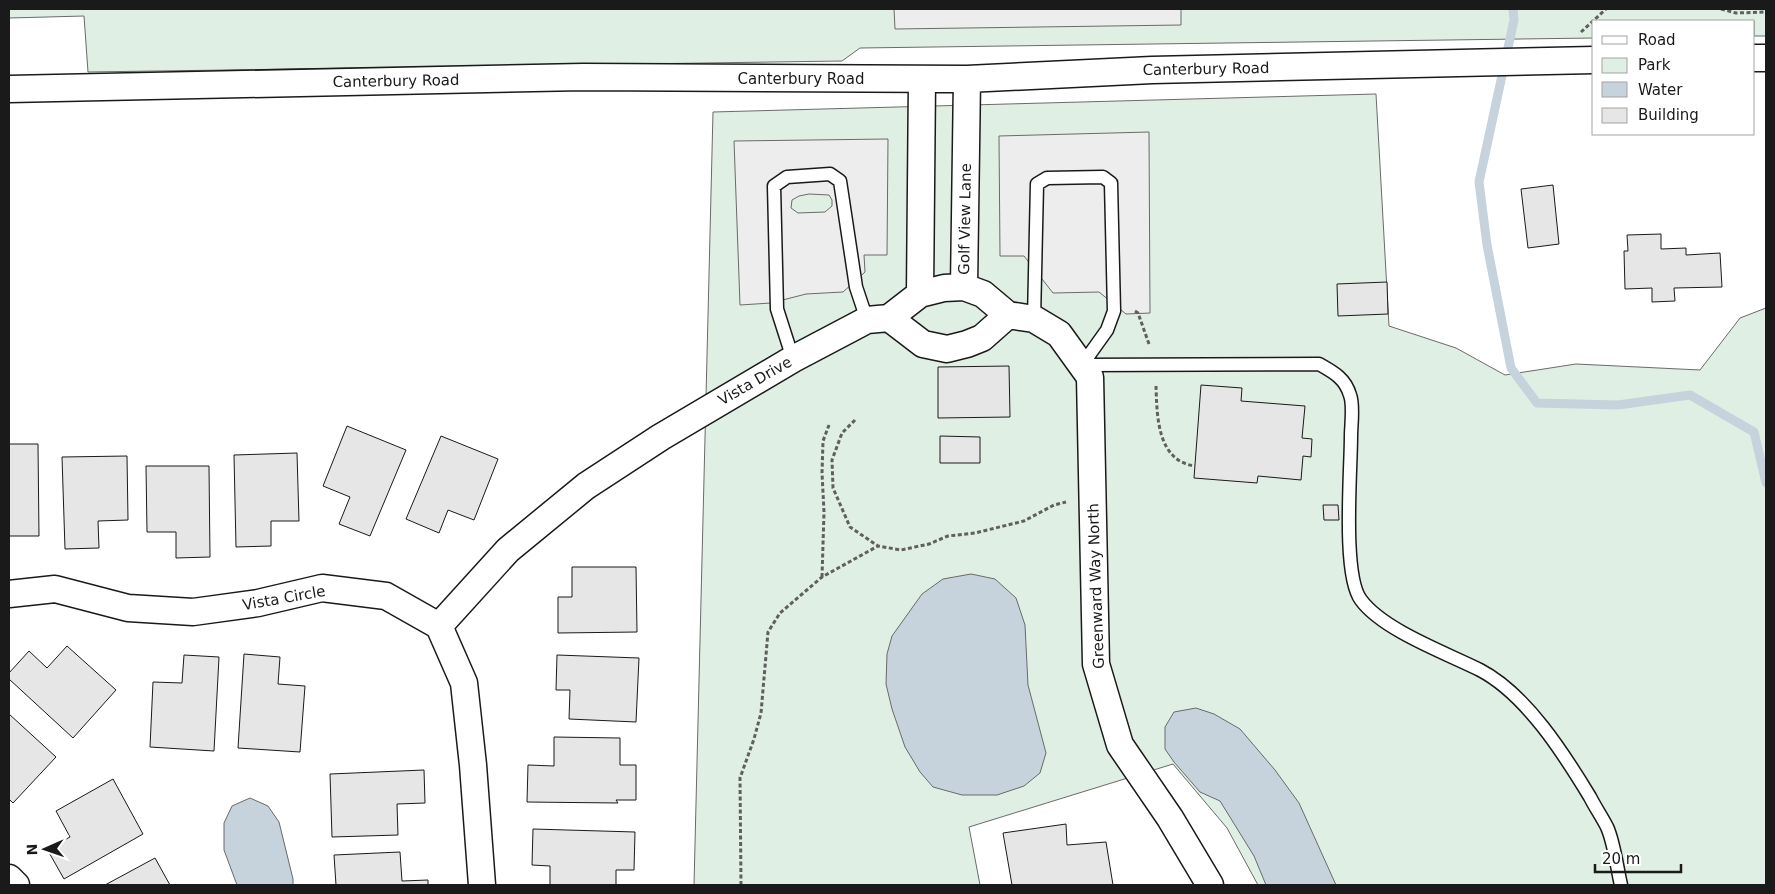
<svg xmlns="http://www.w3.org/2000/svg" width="1775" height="894" font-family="'DejaVu Sans',sans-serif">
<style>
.green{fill:#e0efe3;stroke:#6a6a6a}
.parking{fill:#ededed;stroke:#6a6a6a;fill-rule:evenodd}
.water{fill:#c6d2dc;stroke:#6a6a6a}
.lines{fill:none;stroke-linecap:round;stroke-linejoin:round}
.stream{stroke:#c6d2dc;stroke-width:9}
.building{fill:#e6e6e6;stroke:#1a1a1a}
.service-casing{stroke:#1a1a1a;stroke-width:15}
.minor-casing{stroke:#1a1a1a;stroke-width:29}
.path{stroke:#5f5f5f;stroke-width:3;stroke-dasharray:4 2.5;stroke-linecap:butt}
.service{stroke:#fff;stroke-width:12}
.minor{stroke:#fff;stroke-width:26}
.labels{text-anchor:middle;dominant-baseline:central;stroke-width:4;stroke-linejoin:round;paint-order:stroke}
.street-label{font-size:15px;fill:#1a1a1a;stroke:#fff}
</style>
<rect width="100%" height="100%" fill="#fff"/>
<path class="green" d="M9 9H1766V36H1754V21H1594V38L860 48 842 61 88 72 84 16 9 18Z
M1376 94 1389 326 1456 348 1505 375 1576 364 1700 370 1740 318 1766 308V885H1258L1227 828 1173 764 969 827 980 885H694L713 112Z"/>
<path class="parking" d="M894 9H1181V25L895 29Z
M1149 132 1150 313 1126 314 1099 292 1053 293 1024 256H1000L999 136Z
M888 139 887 255H864L865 272 843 292 806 294 771 303 740 305 734 141ZM809 194 829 195 832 200V206L825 212 798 213 791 208 792 200 799 196Z"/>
<path class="water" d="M971 574 995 579 1016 598 1025 625 1028 685 1046 753 1040 773 1024 786 997 795H962L933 787 920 772 905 747 892 709 886 684 887 654 892 636 922 594 943 579Z
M1196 708 1214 714 1240 729 1275 770 1299 803 1336 885H1266L1254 856 1220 801 1200 792 1174 762 1165 749V727L1174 712Z
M250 798 268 806 279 822 293 879V885H237L224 850V823L232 806Z"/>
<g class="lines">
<path class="stream" d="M1513 9 1514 20 1479 182 1487 245 1511 368 1537 403 1618 405 1690 395 1754 432 1766 483"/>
</g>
<path class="building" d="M1553 185 1559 244 1528 248 1521 189Z
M1661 234V249L1686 248V255L1720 253 1722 287 1674 288 1675 301 1652 302V288L1625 289 1624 251H1628L1627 235Z
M1387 282 1388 314 1338 316 1337 284Z
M1009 366 1010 417 938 418V367Z
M1201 385 1242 388 1241 401 1305 406 1302 438 1312 439 1311 457 1303 456 1301 480 1258 476 1257 483 1194 478Z
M347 426 406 450 370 536 339 524 350 497 323 486Z
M441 436 498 459 474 520 448 510 439 533 406 519Z
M940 436 980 437V463H940Z
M9 444H38L39 536H9Z
M297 453 299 521H271V546L236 547 234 455Z
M127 456 128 520 98 521 99 548 65 549 62 457Z
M146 466H209L210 557 176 558V532H147Z
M1323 505H1338L1339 520H1324Z
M572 567H636L637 632 558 633V597H572Z
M67 646 116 690 73 738 9 679V673L29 651 47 668Z
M244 654 280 657 278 684 305 686 300 752 238 748Z
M184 655 219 657 214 751 150 747 153 682 182 683Z
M557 655 639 658 636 722 569 719 570 690H556Z
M9 714 56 757 13 803 9 799Z
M554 737 620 738V765H636V800H616L618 803 527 802 528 765 554 766Z
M424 770 425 803 397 804 398 835 332 837 330 774Z
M113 779 143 834 64 879 47 849 70 837 56 811Z
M1066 824 1067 845 1106 842 1113 885H1012L1003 833Z
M533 829 635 832 634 870H616V885H550V866L532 865Z
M400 852 402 881 428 880V885H336L334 855Z
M155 858 170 885H105Z"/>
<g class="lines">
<defs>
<path id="service" d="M1034 319 1037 184 1047 178 1103 177 1111 183 1114 311 1107 330 1082 365
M793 359 777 309 774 186 787 177 830 174 840 181 856 287 867 320
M1082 365 1319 364C1333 372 1345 378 1350 395 1354 405 1351 425 1351 436 1351 471 1342 575 1361 600 1383 630 1446 653 1480 670 1526 694 1564 754 1590 797 1595 807 1602 817 1607 827 1614 842 1617 868 1621 885"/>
<path id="minor" d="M1754 58H1766
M9 89 583 77 967 79 1152 70 1594 60
M964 287 967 79
M920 294 922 80
M889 318 923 344 947 349 967 344 982 338 1008 315
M9 594 55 589 128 608 193 612 258 603 322 588 386 596 439 626 464 683 473 765 482 885
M439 626 508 550 586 486 661 437 793 359 867 320 889 318 920 294 944 288 964 287 983 294 1008 315 1034 319 1059 334 1090 377 1096 664 1120 745 1170 818 1210 885
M9 878 16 885"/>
</defs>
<use href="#service" class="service-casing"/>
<use href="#minor" class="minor-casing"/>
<path class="path" d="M1721 9 1736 13 1766 12
M1581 32 1606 9
M1135 311 1138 313 1149 344
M1156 386C1157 416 1157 461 1195 466
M855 420 842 433 832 460 833 488 850 527 878 546 901 550 929 544 948 536 975 533 1024 521 1054 505 1066 502
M822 577 824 512 822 473 823 441 829 425
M741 885 740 778 754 739 761 713 768 632 780 613 822 577 878 546"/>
<use href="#service" class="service"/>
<use href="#minor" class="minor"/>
</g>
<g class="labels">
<g class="street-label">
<text transform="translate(1206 69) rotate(-1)">Canterbury Road</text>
<text x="801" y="79">Canterbury Road</text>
<text transform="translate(396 81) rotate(-1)">Canterbury Road</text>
<text transform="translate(965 219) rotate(-89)">Golf View Lane</text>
<text transform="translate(755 381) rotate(-30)">Vista Drive</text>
<text transform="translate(1096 586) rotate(-92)">Greenward Way North</text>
<text transform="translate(284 598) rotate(-10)">Vista Circle</text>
</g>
</g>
<rect width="1775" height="894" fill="none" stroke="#1a1a1a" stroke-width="20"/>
<rect x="1592" y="20" width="162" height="115" fill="#ffffff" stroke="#a3a3a3"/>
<rect x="1602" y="36" width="25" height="8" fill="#ffffff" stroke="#a3a3a3"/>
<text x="1638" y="45" font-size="15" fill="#1a1a1a">Road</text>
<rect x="1602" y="58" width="25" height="15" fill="#e0efe3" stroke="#a3a3a3"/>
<text x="1638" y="70" font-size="15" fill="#1a1a1a">Park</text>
<rect x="1602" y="82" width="25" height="15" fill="#c6d2dc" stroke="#a3a3a3"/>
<text x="1638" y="95" font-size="15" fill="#1a1a1a">Water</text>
<rect x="1602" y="108" width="25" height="15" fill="#e6e6e6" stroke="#a3a3a3"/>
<text x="1638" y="120" font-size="15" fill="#1a1a1a">Building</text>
<g transform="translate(45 849) rotate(268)" stroke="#ffffff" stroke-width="4" paint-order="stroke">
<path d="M0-4L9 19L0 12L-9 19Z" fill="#1a1a1a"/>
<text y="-8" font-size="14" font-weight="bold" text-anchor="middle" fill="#1a1a1a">N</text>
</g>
<path d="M1595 864v8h86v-8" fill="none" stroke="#1a1a1a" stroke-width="2.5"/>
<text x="1602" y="864" font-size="15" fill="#1a1a1a" stroke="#ffffff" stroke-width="4" paint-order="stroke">20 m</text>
</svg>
